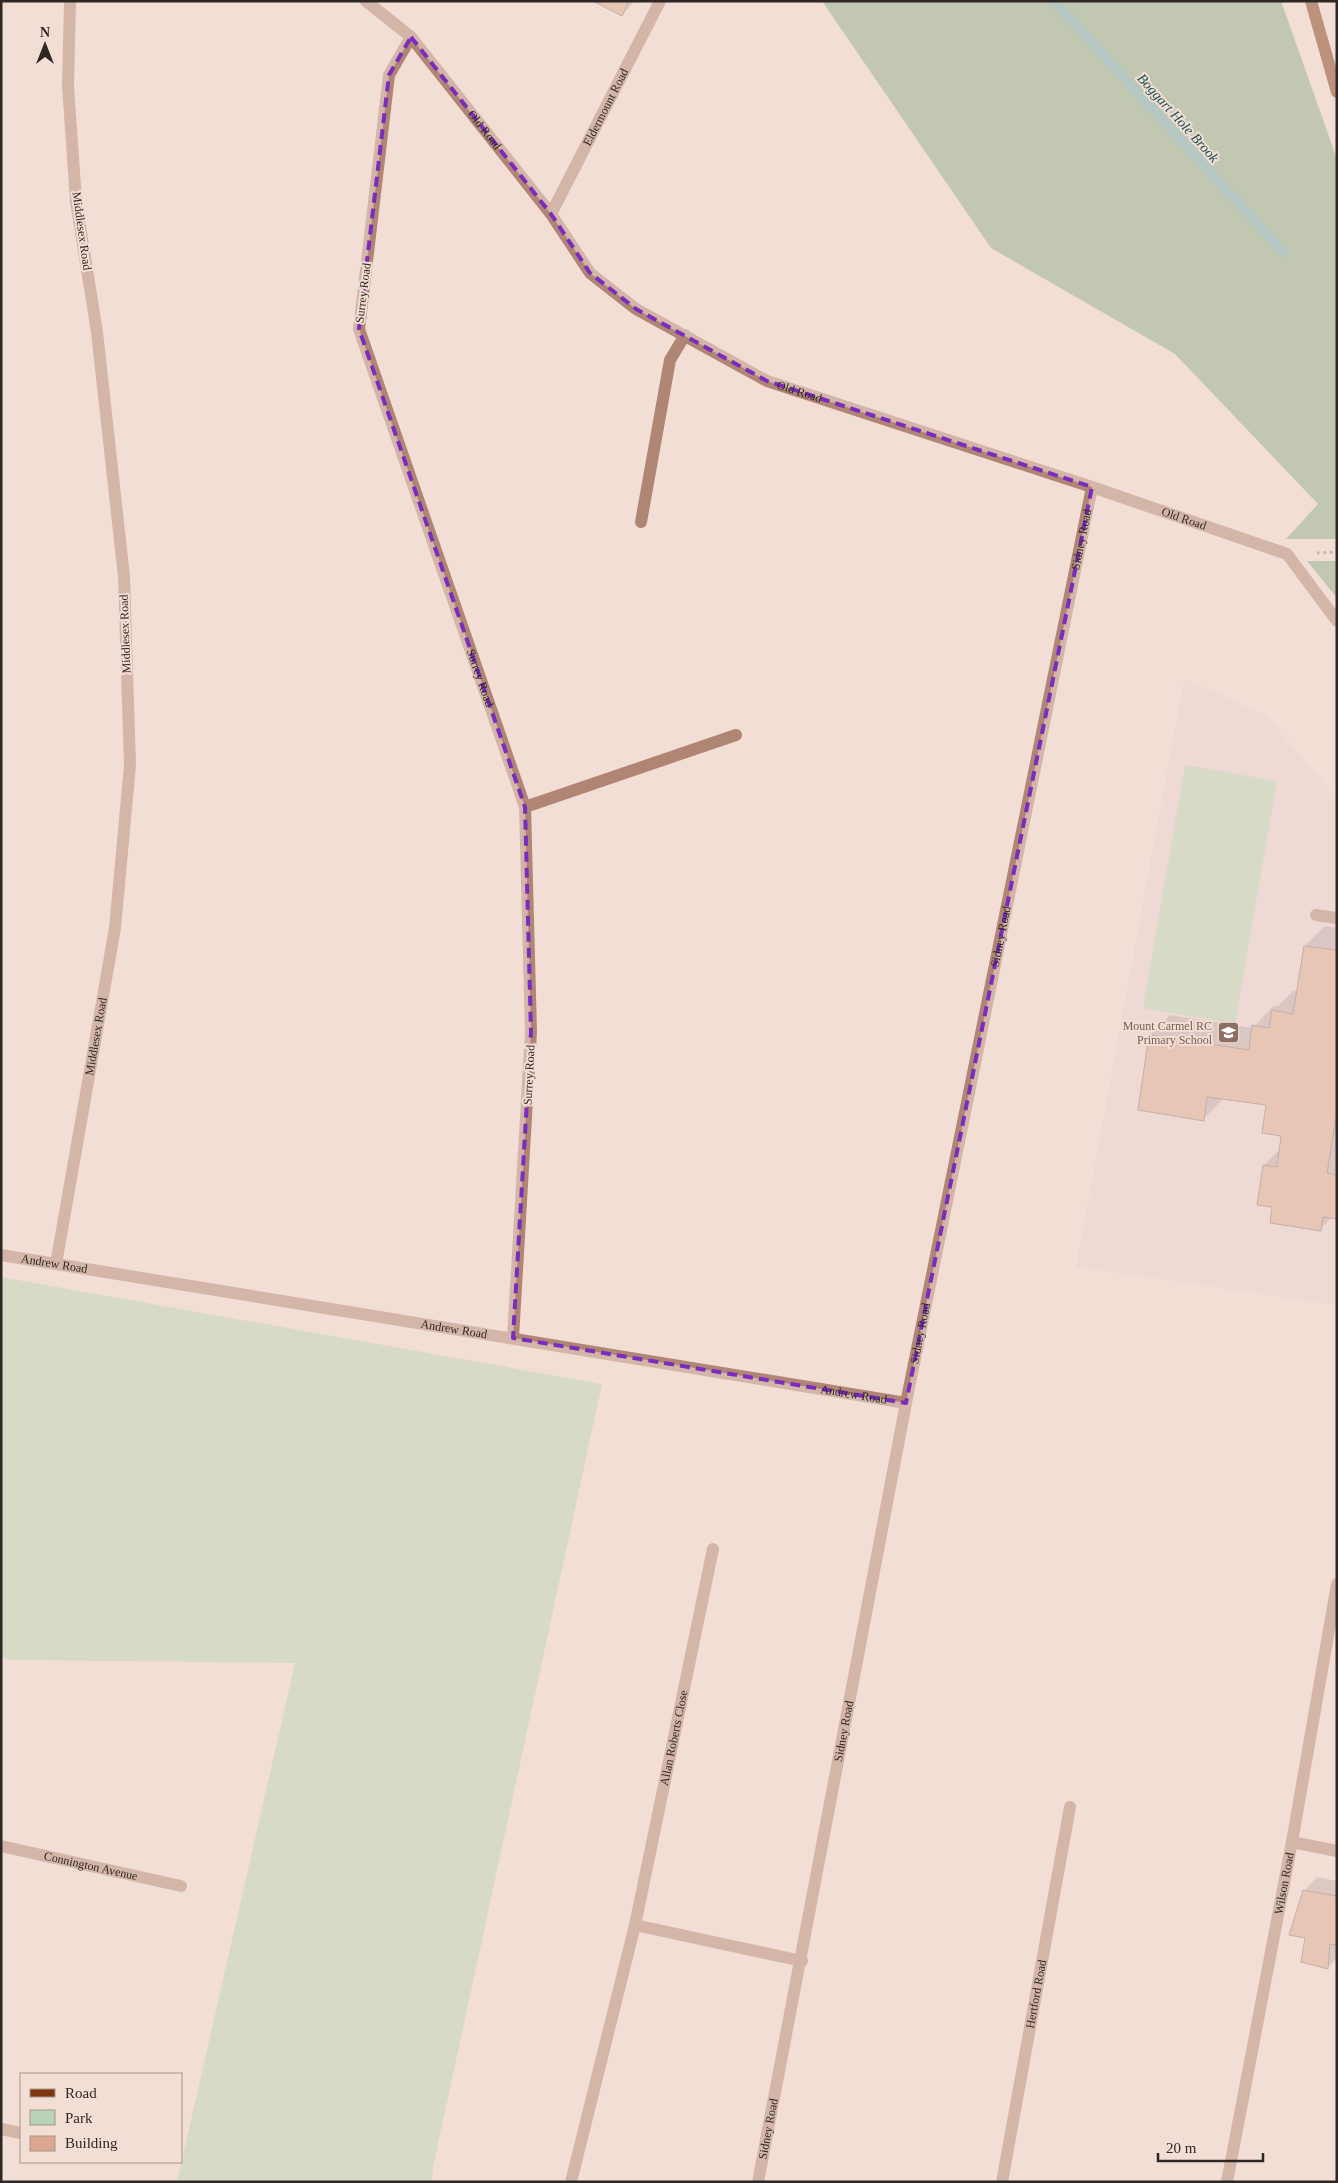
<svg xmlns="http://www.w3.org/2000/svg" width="1338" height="2183" font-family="Georgia,serif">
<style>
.education{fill:#ecd2d5}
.green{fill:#b7d4b6}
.forest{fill:#86ac85}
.shadow{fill:#0003}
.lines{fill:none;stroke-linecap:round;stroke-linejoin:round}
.stream{stroke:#68abab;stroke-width:10}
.building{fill:#daa891;stroke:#89776f}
.path{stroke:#8c7d78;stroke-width:3;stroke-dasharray:2.5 4;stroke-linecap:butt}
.service{stroke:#af8673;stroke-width:12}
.minor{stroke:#af8673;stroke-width:12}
.primary{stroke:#7c3610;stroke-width:12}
.marked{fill:none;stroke:#7b2cbf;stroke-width:4;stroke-dasharray:10 6;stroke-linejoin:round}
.labels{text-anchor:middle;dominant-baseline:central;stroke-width:4;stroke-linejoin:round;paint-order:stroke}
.street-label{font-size:12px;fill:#2f2724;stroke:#f3ded5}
.education-label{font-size:12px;fill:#785e54;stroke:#f3ded5;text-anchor:end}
.water-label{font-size:14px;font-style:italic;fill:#185353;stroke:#f3ded5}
</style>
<rect width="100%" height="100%" fill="#f3ded5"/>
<path class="education" d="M1184 679 1266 715 1337 799V1305L1076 1267Z"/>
<path class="green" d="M1185 765 1277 781 1235 1024 1143 1008Z
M1 1277 602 1384 433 2167 432 2182H177L295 1663 14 1660 1 1658Z"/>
<path class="forest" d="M822 1H1281L1337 159V539H1286L1318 504 1175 354 991 248Z
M1307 561H1337V598Z"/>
<path class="shadow" d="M595 1H635L622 15Z
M1325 926 1337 928V1218L1332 1217 1321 1229 1274 1206 1264 1165 1281 1148 1283 1135 1268 1104 1224 1098 1203 1119 1139 1109 1150 1035 1170 1015 1253 1028 1273 1006H1278L1293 991 1298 992 1305 946Z
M1317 1877 1337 1881V1958L1327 1968 1307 1937 1304 1891Z"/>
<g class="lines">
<path class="stream" d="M1054 1 1283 252"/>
</g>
<path class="building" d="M593 1H629L622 16Z
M1304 946 1337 950V1111L1327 1173 1337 1175V1219L1323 1217 1321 1231 1270 1223 1272 1207 1257 1205 1263 1165 1277 1167 1281 1136 1262 1133 1266 1105 1207 1097 1204 1121 1138 1110 1149 1035 1249 1050 1252 1025 1269 1028 1272 1010 1293 1014Z
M1303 1890 1337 1896V1945L1330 1944 1328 1969 1301 1962 1305 1938 1289 1935Z"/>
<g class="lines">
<path class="path" d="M1317 553 1337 552"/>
<path class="service" d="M641 522 670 360 685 335
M1316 915 1337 918"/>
<g class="minor">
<path id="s1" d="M366 1 411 37 551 214 590 273 636 309 767 381 1092 487 1287 554 1337 621"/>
<path id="s2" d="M411 37 389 75 359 329 525 807 531 1032 513 1338"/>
<path id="s3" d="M551 214 660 1"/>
<path d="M525 807 736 735"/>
<path id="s4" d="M1 1255 906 1403"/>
<path id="s5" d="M56 1264 115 928 130 765 124 577 97 332 76 201 68 86 70 1"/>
<path d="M1292 1842 1337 1851"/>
<path id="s6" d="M1 1846 181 1886"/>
<path d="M635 1925 802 1961"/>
<path d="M1 2129 21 2133"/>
<path id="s7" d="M571 2182 635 1925 713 1549"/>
<path id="s8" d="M758 2182 906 1403 1092 487"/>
<path id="s9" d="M1002 2182 1070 1807"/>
<path id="s10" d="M1227 2182 1292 1842 1337 1584"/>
</g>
<path class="primary" d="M1311 1 1337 92"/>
</g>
<path d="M0 0H1338V2183H0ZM411 37 551 214 590 273 636 309 767 381 1092 487 906 1403 513 1338 531 1032 525 807 359 329 389 75Z" fill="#f3ded5" fill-opacity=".55" fill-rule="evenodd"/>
<path class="marked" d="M411 37 551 214 590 273 636 309 767 381 1092 487 906 1403 513 1338 531 1032 525 807 359 329 389 75Z"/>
<defs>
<symbol id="school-square" viewBox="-11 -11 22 22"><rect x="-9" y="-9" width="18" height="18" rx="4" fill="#8d6e63" stroke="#f3ded5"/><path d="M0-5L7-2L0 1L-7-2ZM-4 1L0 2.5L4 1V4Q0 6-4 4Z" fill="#fff"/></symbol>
</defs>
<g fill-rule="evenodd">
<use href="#school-square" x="1216" y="1020" width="25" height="25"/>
</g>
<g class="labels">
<g class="street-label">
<text stroke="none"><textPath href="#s3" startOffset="120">Eldermount Road</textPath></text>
<text stroke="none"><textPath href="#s1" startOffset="176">Old Road</textPath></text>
<text transform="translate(82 231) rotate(82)">Middlesex Road</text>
<text transform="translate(363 293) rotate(-83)">Surrey Road</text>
<text stroke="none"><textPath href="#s1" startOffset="596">Old Road</textPath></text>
<text stroke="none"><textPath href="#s1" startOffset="1001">Old Road</textPath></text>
<text stroke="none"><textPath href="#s8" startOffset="1674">Sidney Road</textPath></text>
<text transform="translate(125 634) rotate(-92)">Middlesex Road</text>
<text stroke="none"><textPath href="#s2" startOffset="669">Surrey Road</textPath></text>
<text stroke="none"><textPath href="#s8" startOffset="1269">Sidney Road</textPath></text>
<text stroke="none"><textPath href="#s5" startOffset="231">Middlesex Road</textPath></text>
<text transform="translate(529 1075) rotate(-87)">Surrey Road</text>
<text stroke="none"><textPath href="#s4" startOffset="54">Andrew Road</textPath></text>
<text stroke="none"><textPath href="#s4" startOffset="459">Andrew Road</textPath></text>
<text stroke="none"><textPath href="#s8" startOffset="864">Sidney Road</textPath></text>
<text stroke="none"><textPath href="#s4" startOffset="864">Andrew Road</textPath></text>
<text stroke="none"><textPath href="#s8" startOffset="459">Sidney Road</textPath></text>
<text stroke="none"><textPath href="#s7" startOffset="456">Allan Roberts Close</textPath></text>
<text stroke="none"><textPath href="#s6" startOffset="92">Connington Avenue</textPath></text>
<text stroke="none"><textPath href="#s10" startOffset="304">Wilson Road</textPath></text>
<text stroke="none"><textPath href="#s9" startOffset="191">Hertford Road</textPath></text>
<text stroke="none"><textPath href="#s8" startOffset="54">Sidney Road</textPath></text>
</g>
<g class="education-label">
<text x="1212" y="1026">Mount Carmel RC<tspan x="1212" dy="14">Primary School</tspan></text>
</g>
<g class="water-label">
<text transform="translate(1178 118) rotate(48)">Boggart Hole Brook</text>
</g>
</g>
<rect width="1338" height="2183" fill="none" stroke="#2f2724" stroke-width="5"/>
<rect x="20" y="2073" width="162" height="90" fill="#f3ded5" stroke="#a5958e"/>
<rect x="30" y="2089" width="25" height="8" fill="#7c3610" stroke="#a5958e"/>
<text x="65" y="2098" font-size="15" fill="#2f2724">Road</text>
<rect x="30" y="2110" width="25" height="15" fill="#b7d4b6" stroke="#a5958e"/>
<text x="65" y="2123" font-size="15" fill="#2f2724">Park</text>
<rect x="30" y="2136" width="25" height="15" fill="#daa891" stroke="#a5958e"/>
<text x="65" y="2148" font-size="15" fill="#2f2724">Building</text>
<g transform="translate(45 45)" stroke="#f3ded5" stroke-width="4" paint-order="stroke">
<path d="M0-4L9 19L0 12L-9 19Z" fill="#2f2724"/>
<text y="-8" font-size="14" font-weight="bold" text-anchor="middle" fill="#2f2724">N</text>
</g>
<path d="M1158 2153v8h105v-8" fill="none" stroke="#2f2724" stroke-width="2.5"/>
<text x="1166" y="2153" font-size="15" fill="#2f2724" stroke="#f3ded5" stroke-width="4" paint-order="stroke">20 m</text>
</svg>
